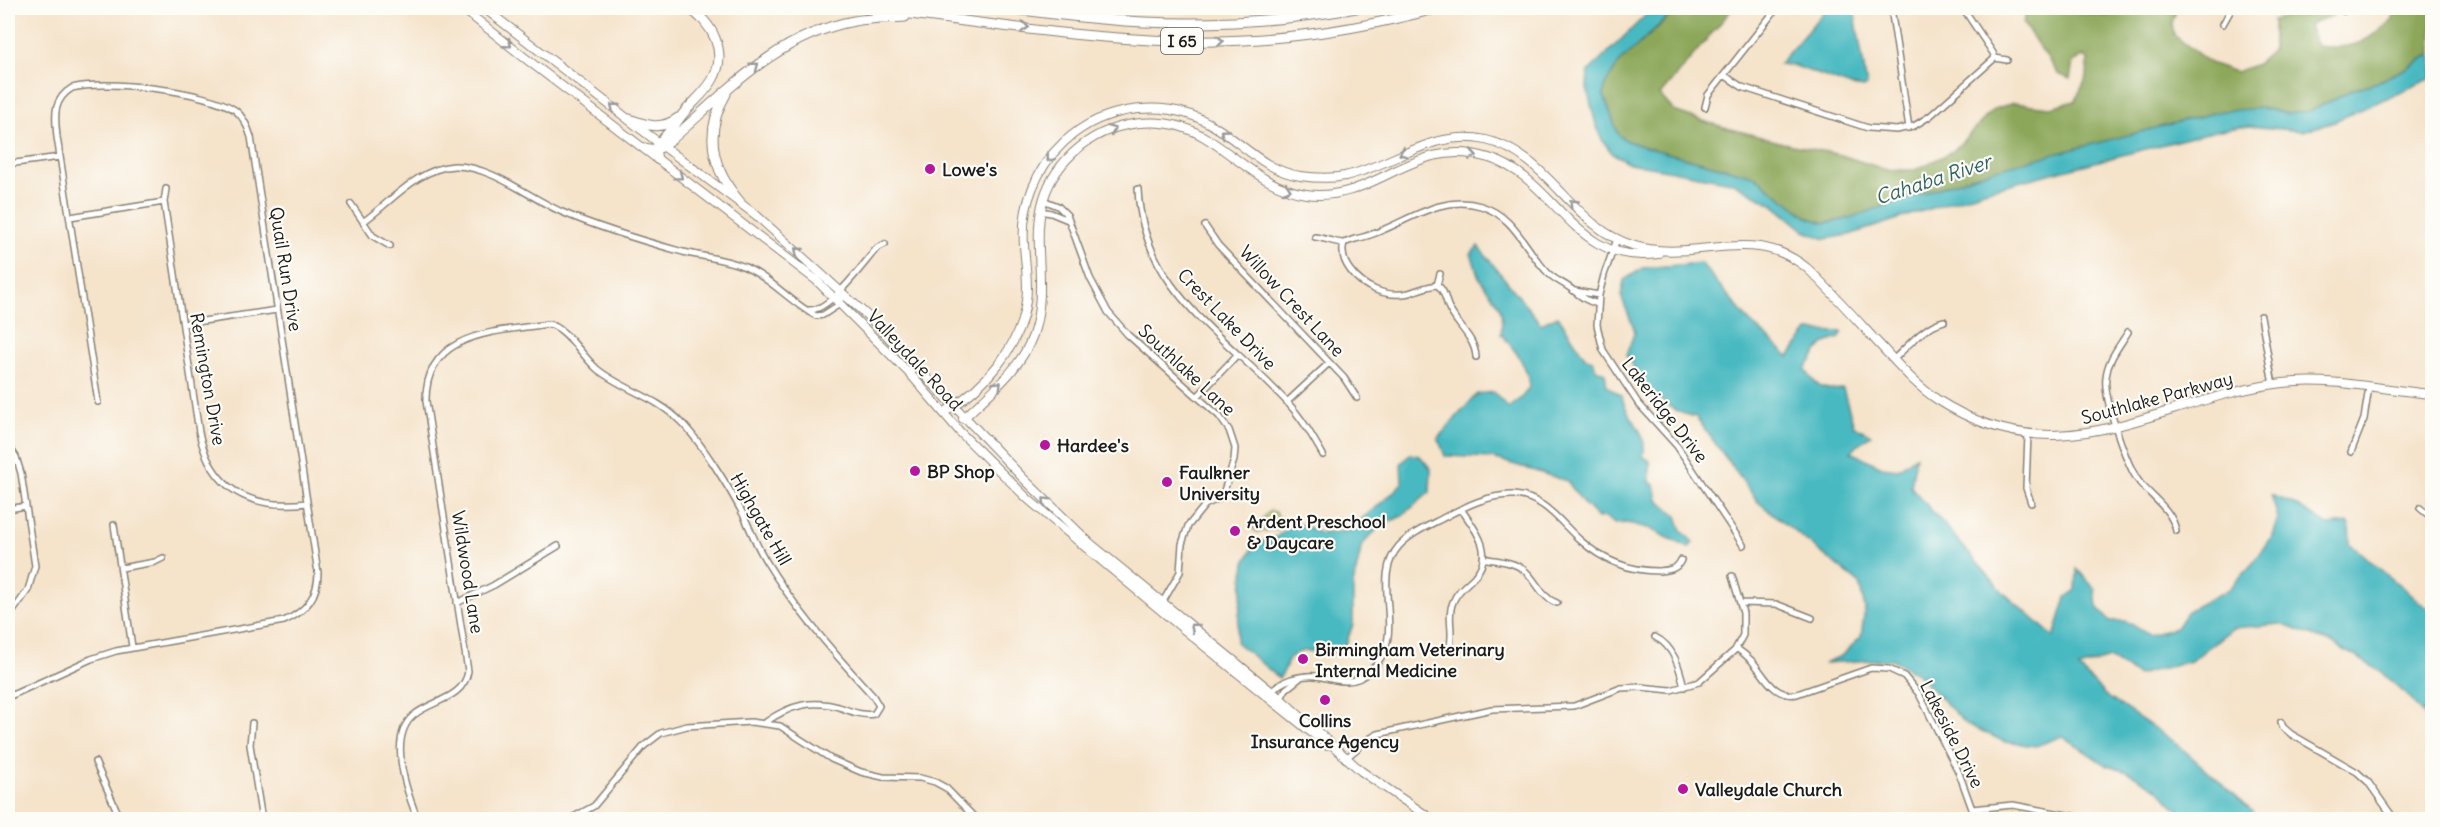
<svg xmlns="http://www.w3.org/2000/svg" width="2440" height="827" font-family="Delius,sans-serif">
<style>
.green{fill:#b0c164;stroke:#666e40;stroke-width:1.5}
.forest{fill:#8ca75a;stroke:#54623b;stroke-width:1.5}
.water{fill:#4ab9c1;stroke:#336a6e;stroke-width:1.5}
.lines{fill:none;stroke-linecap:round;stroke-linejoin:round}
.street-casing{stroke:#888073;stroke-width:8}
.secondary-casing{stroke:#888073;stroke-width:10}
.highway-casing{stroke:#888073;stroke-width:11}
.street{stroke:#fff;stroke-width:5}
.secondary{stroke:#fff;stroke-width:8}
.highway{stroke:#fff;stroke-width:9}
.oneway{stroke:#999}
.poi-dot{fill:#b5179e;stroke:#fdfcf7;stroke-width:2}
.labels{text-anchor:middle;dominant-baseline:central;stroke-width:4.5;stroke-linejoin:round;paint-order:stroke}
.shield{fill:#fdfcf7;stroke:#605f5e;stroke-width:1.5}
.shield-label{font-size:16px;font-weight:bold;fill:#1c1c1c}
.poi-label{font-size:18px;font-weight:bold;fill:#1c1c1c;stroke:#fdfcf7;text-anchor:start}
.street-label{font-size:18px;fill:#1c1c1c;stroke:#fdfcf7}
.water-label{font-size:20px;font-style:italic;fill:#316366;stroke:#fdfcf7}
</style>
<rect width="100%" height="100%" fill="#fdfcf7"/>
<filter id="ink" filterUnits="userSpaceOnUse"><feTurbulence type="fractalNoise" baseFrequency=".0167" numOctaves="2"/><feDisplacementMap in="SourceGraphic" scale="12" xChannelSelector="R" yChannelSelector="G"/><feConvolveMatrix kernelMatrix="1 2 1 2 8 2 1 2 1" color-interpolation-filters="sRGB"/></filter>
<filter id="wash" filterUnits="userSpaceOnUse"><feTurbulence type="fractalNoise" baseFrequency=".008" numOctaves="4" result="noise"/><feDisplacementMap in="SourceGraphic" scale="24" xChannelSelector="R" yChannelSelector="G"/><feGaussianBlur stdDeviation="1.35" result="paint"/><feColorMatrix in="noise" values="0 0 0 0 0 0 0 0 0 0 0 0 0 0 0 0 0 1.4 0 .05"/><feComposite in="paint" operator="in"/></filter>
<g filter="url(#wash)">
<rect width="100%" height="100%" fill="#f5e3ca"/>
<path class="green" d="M1270 511 1275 512 1284 524 1278 529 1257 532 1252 528Z"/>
<path class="forest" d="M1679 8H1733L1660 95 1674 111 1709 123 1783 143 1841 155 1887 170H1915L1952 152 1994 109 2013 103 2051 107 2075 101 2087 77 2088 59 2084 56 2073 62 2070 79 2058 74 2023 23 2027 10 2034 8 2107 16 2124 8H2177L2172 23 2174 35 2210 63 2236 72 2257 64 2273 50V20L2294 15 2292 8H2332L2333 16 2316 21 2309 26 2317 46C2355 50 2365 43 2393 19L2391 8H2432V54L2405 69 2375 83 2354 89 2311 111 2287 114 2262 108 1843 220 1825 223 1809 218 1754 176 1645 147 1627 141 1618 134 1604 96 1605 84 1619 63Z"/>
<path class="water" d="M1653 8H1677L1619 63 1605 84 1604 96 1618 134 1627 141 1645 147 1754 176 1809 218 1825 223 1843 220 1989 171 2221 111 2262 108 2287 114 2311 111 2354 89 2375 83 2405 69 2432 54V78L2328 124 2302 131 2249 126 2219 130 1987 190 1849 235 1825 239 1805 231 1772 204 1731 182 1629 163 1612 153 1602 140 1595 121 1587 88 1588 72Z
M1824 8H1854L1867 86 1864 88 1851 86 1795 66 1779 64 1822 14Z
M1478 246 1541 324 1558 316 1585 357 1593 361 1596 369 1605 373 1607 386 1622 396C1624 416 1650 431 1643 456L1650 461V482L1655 485 1658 499 1677 516 1682 531 1693 542 1689 548 1648 528 1627 523 1615 524 1604 517 1598 518 1584 504 1567 481 1493 458 1445 456 1438 438 1477 394 1494 392 1508 408 1521 398 1530 387C1527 365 1516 351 1501 334 1505 299 1493 302 1479 277 1476 270 1474 261 1471 254Z
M1701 263 1749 321 1789 357 1808 331 1842 332 1840 338 1823 344 1805 369C1816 387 1822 391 1843 389L1854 426 1871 435 1857 445 1851 452 1882 467 1898 469 1916 456 1911 487 2003 592 2054 637 2066 597 2076 590 2077 569 2095 589 2097 607 2110 621H2126L2149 635 2176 628 2187 611 2229 589 2253 563 2271 539 2278 518 2271 495 2292 503 2328 525 2349 523 2350 544 2432 612V725L2408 696 2377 669 2332 643 2281 624 2233 628 2191 661 2137 675 2109 658 2079 668 2105 695 2175 742 2252 811 2253 819H2187L2156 788 2128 772 2107 766 2062 736 2036 746 2005 742 1966 724 1917 674 1892 659 1824 663 1841 656 1861 637 1865 608 1859 583 1758 502 1696 417C1666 413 1640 381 1626 355L1635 331 1621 296 1624 280 1643 268Z
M1410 454 1420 456 1431 469 1430 492 1402 516 1380 526 1362 545 1353 585V624L1346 644C1341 646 1334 652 1329 652 1314 654 1305 646 1291 657 1285 663 1286 672 1279 678L1236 642 1245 563 1252 549 1263 541 1276 537 1293 524 1304 525 1319 533 1348 531C1366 513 1385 503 1402 483L1401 464Z"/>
</g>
<g filter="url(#ink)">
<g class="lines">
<defs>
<path id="street" d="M1891 8 1909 128
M1963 8 1993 53 1995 58
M2344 8V11
M2223 24 2232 8
M1995 58 2007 60
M1724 75 1742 87 1868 128 1897 130 1914 126 1930 116 1995 58
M1705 107 1708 95 1777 8
M8 164 60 157
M166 189 164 202 199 432C211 490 251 510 307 503
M1138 189C1142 290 1225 335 1287 402 1302 418 1312 436 1323 455
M1043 200 1058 206 1067 215 1090 278 1108 312 1128 335 1219 416 1229 430 1235 448 1234 460 1222 497 1205 505 1188 526 1182 544 1180 572 1161 605
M351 204 373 236 390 246
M1040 211 1051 213 1068 220
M70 217 164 202
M363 222C391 202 418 168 454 166 490 165 530 198 562 212 601 229 643 241 683 252 704 257 726 259 745 267 772 279 791 303 816 316L823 315 840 304 841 291
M1205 226 1218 245 1344 378 1357 398
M1315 237C1323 238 1334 242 1342 243 1346 243 1351 240 1355 239 1398 231 1435 192 1481 206 1515 216 1525 250 1548 273 1556 281 1566 284 1574 291 1583 298 1587 301 1598 304
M1617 239 1604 275 1599 295 1597 325 1603 350 1638 403 1677 446 1743 545
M1344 243C1341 253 1344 262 1350 270 1363 288 1387 298 1409 293 1418 290 1427 286 1437 285
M1437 285C1444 289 1445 298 1448 306 1455 324 1475 337 1476 357
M1437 285 1440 274
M1575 291 1599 295
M809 310C829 312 864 263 877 248L885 244
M2261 316 2273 385
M183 324 277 310
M2128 332C2119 347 2108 359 2106 377 2103 398 2127 467 2140 483 2152 497 2173 511 2176 531
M1893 360C1908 346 1924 326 1944 321
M1197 397 1237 355
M1287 402 1329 363
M2028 434 2026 488 2031 503
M8 445 16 457 21 473 35 566 28 590 11 614
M2351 452 2364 419 2369 387
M2420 508 2432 518
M8 509 26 506
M114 525 132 647
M1483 558C1496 561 1513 561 1524 570 1537 580 1540 597 1557 603
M121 568 155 562 163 558
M457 603 494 585 558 546
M1741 603 1776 604 1812 618
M1655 637C1674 646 1680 669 1684 687
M1736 648C1742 652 1747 656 1752 661 1765 675 1773 698 1797 694L1871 668 1889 669 1904 676 1919 694 1959 773 1972 809 1974 820
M1449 649C1455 633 1446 617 1453 602 1457 591 1466 585 1474 577 1496 553 1475 529 1461 509
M1272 693C1278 680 1301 675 1316 676 1326 677 1336 682 1347 681 1356 681 1365 676 1371 670 1410 634 1368 581 1399 546 1411 533 1430 525 1445 517 1466 506 1490 494 1514 495 1544 497 1559 521 1580 540 1602 560 1629 571 1659 571 1668 570 1677 570 1681 560
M8 697 91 659 116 651 284 621C305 612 318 597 318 573L251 137C248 127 244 117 235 110 208 91 104 79 72 88 52 100 55 117 57 137L98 402
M1280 700 1286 689 1300 678
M2281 722 2283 727 2291 734 2357 772 2368 782 2395 820
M252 723 250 745 262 820
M1345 759 1367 740 1378 734 1492 709 1574 706 1621 688 1640 687 1671 690 1699 682 1735 650 1743 635V613L1732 576
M95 762 121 820
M1972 809 2013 805 2094 820
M418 820C407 793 387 737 414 715 432 700 464 699 468 671L426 401C425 331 496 332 548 324 565 326 583 357 597 369 623 390 657 397 681 422 702 443 730 489 744 516 751 531 757 547 766 561 794 608 836 656 873 696L879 706 874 714C863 716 853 712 842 708 813 699 790 705 766 722
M568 820 594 806 644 746 661 733 687 726 751 722 780 726 831 759 861 772 883 777 920 778 935 782 946 788 977 820"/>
<path id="secondary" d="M462 8 525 58 816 280 912 376 960 432 1029 500 1182 628 1327 745
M484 8 659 143 756 215 871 319 1023 478 1090 543 1282 700 1361 771 1433 820
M945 412C984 387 1020 349 1026 301 1029 283 1025 263 1024 245 1021 206 1036 168 1064 142 1105 104 1170 97 1217 128 1244 145 1266 171 1300 176 1315 178 1330 179 1345 176 1394 165 1434 128 1486 140 1550 155 1572 227 1632 245 1694 265 1751 222 1807 268 1832 292 1855 318 1879 344 1897 363 1915 385 1938 400 2064 481 2157 398 2283 383 2332 377 2384 390 2432 394
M963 419C988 394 1020 371 1033 335 1055 270 1013 209 1073 153 1108 120 1164 112 1206 138 1240 159 1265 188 1306 194 1376 204 1413 134 1489 158 1558 179 1572 266 1658 254"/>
<path id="highway" d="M861 8C967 20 1074 39 1182 41 1268 43 1354 31 1438 8
M1002 8C1049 13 1097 20 1144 22 1215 25 1286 21 1356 8
M726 94C703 133 712 169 740 202
M629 119C647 126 662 130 678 118
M644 148 655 150 664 146C723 96 774 36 854 21 871 18 888 18 905 17
M657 159 655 150 659 143C668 134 675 124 683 114 693 102 706 92 713 79 728 52 712 22 688 8"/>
</defs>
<use href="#street" class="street-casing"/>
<use href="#secondary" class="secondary-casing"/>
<use href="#highway" class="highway-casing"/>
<use href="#street" class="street"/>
<use href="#secondary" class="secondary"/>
<use href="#highway" class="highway"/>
</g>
<defs><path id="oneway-chevron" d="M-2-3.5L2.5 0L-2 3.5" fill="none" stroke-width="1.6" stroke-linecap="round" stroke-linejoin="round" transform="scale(1.5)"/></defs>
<g class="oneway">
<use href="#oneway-chevron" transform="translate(1025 27) rotate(6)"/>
<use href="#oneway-chevron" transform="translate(1220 41) rotate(-1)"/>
<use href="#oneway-chevron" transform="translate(508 44) rotate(39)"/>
<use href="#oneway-chevron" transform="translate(755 66) rotate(-38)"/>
<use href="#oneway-chevron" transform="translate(614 107) rotate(-142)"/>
<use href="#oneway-chevron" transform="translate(1112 130) rotate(-20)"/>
<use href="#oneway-chevron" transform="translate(1224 133) rotate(-144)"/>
<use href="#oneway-chevron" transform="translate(1403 153) rotate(156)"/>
<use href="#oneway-chevron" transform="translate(1473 155) rotate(9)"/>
<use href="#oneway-chevron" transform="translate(1050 158) rotate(128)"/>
<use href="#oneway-chevron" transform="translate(679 176) rotate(37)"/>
<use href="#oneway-chevron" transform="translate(1287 189) rotate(18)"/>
<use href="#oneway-chevron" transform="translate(1573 203) rotate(-134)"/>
<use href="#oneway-chevron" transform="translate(798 251) rotate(-139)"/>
<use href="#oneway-chevron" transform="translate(998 385) rotate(-44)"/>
<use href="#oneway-chevron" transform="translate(1046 501) rotate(-135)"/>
<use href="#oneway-chevron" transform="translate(1194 627) rotate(-140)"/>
</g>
</g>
<g class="poi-dot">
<circle cx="930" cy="169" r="6"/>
<circle cx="1045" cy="445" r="6"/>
<circle cx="915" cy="471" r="6"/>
<circle cx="1167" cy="482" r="6"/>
<circle cx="1235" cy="531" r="6"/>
<circle cx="1303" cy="659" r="6"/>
<circle cx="1325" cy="700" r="6"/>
<circle cx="1683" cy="789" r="6"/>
</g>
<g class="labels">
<rect class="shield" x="1161" y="28" width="42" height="26" rx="4.5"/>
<g class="shield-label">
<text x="1182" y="41">I 65</text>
</g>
<g class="poi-label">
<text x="942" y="169">Lowe's</text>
<text x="1057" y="445">Hardee's</text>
<text x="927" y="471">BP Shop</text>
<text x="1179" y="472">Faulkner<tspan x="1179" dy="21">University</tspan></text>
<text x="1247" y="521">Ardent Preschool<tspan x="1247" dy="21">&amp; Daycare</tspan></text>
<text x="1315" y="649">Birmingham Veterinary<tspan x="1315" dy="21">Internal Medicine</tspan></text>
<text x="1325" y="720" text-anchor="middle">Collins<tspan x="1325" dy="21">Insurance Agency</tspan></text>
<text x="1695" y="789">Valleydale Church</text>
</g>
<g class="street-label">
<text transform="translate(286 269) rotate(81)">Quail Run Drive</text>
<text transform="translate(1292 301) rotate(47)">Willow Crest Lane</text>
<text transform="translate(1227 319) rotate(46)">Crest Lake Drive</text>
<text transform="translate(915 360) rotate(47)">Valleydale Road</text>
<text transform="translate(1187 370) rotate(43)">Southlake Lane</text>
<text transform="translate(208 379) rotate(80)">Remington Drive</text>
<text transform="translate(2157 398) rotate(-15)">Southlake Parkway</text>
<text transform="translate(1665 410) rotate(52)">Lakeridge Drive</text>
<text transform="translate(761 519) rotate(60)">Highgate Hill</text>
<text transform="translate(468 572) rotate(81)">Wildwood Lane</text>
<text transform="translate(1952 734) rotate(63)">Lakeside Drive</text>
</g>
<g class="water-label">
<text transform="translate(1933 179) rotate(-18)">Cahaba River</text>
</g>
</g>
<rect width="2440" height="827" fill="none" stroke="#fdfcf7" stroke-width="30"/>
</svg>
